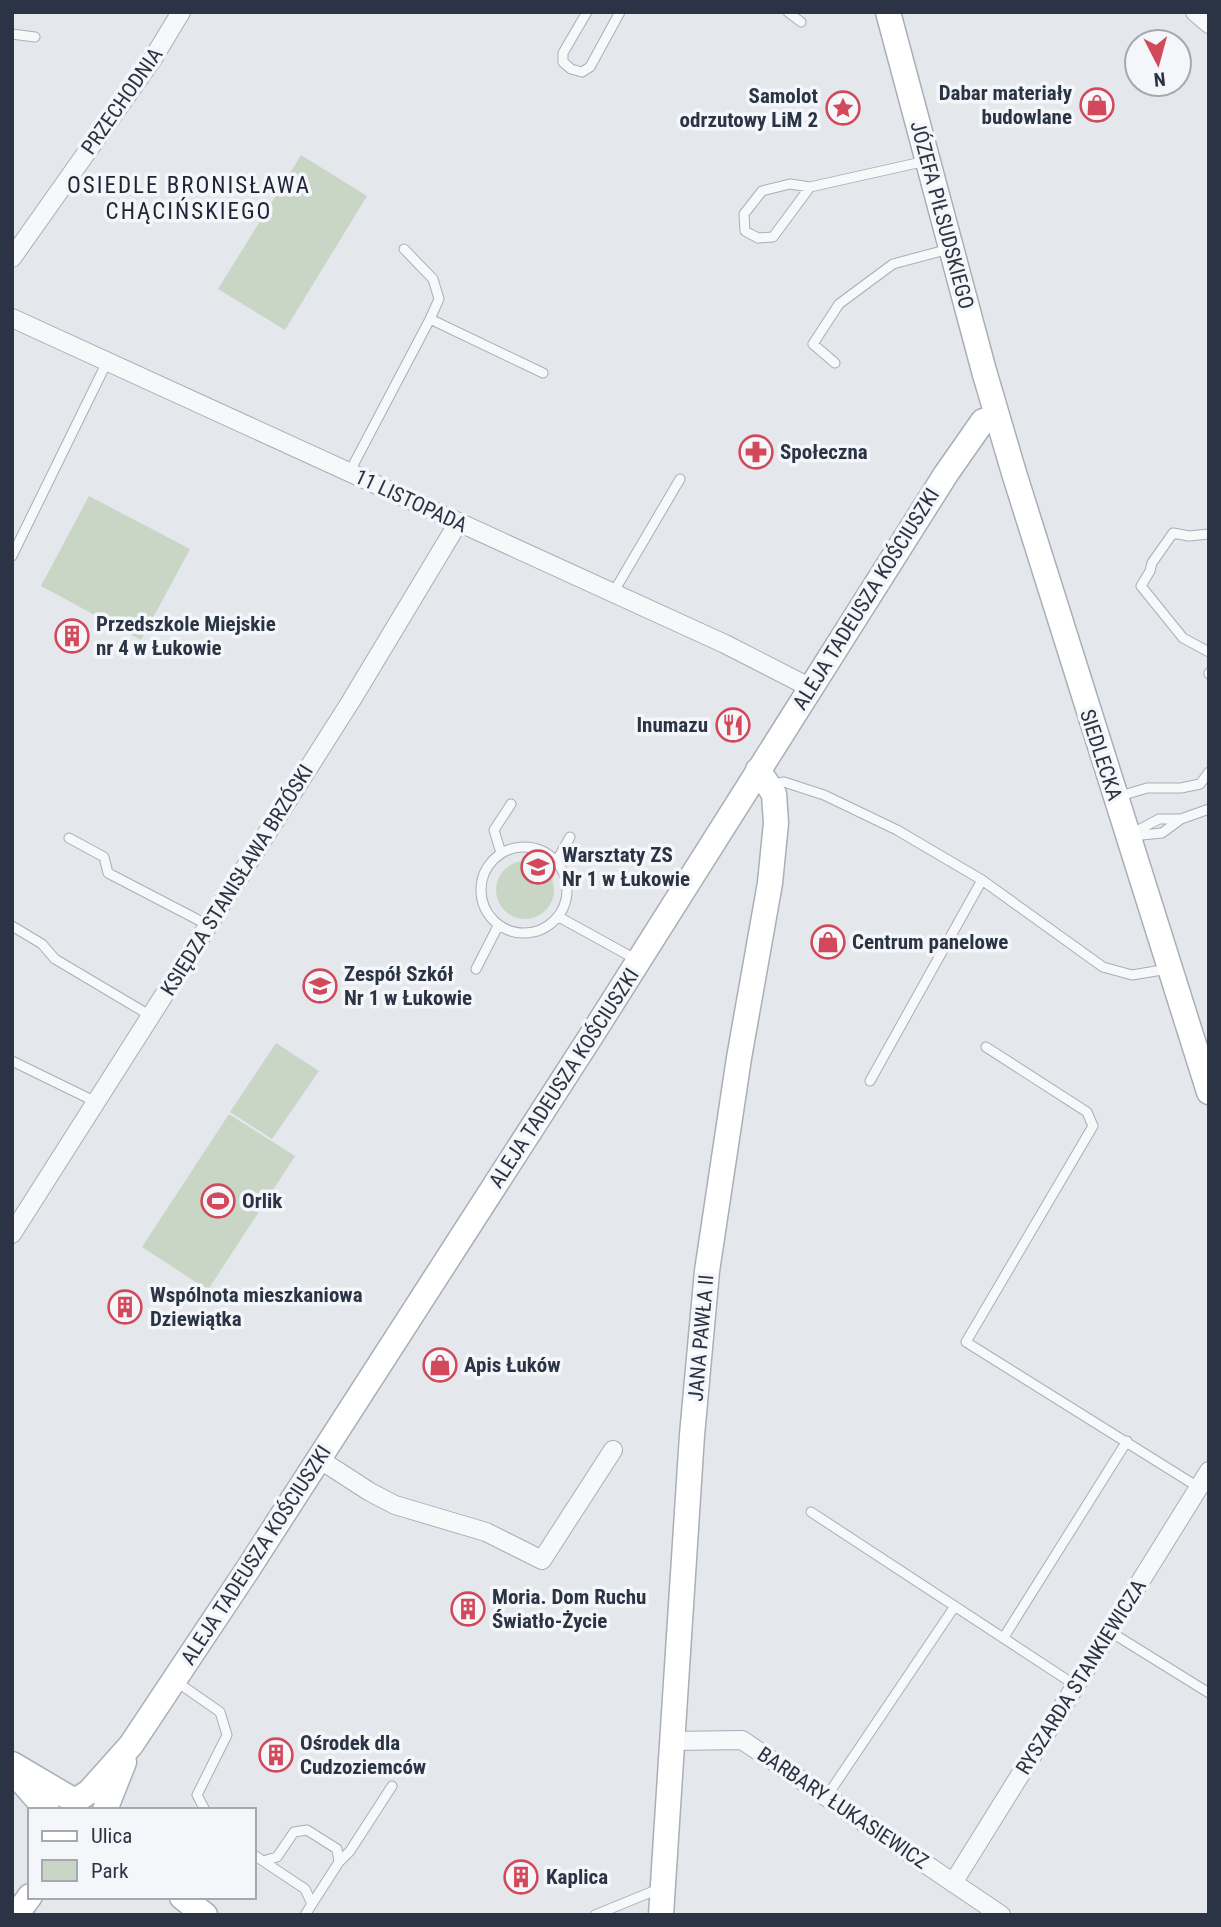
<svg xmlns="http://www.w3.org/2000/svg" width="1221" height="1927" font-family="'Roboto Condensed',sans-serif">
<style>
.green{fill:#c9d6c5}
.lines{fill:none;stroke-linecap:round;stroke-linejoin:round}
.lane-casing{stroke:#a9aeb7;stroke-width:11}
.street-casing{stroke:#a9aeb7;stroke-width:20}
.secondary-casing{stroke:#a9aeb7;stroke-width:27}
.lane{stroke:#f7f8fa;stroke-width:9}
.street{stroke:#f7f8fa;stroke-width:18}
.secondary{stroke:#fff;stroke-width:24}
.labels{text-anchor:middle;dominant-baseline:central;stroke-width:7;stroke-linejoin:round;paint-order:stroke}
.poi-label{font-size:21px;font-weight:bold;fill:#2b3445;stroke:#f4f6f9;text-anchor:start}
.street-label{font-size:21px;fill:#2b3445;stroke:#f4f6f9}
.neighbourhood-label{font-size:23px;letter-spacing:2px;fill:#1d2536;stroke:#f4f6f9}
</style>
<rect width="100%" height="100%" fill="#e4e7ec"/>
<path class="green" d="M301 155 367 196 285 330 218 289Z
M89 496 190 549 141 640 41 586Z
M496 890a29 29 0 1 1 58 0a29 29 0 1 1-58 0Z
M276 1043 319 1071 272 1139 230 1112Z
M229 1114 295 1156 208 1290 142 1247Z"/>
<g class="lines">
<defs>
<path id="lane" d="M587 12 563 53V62L571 69 582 72 590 67 620 12
M788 12 801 22
M12 34 35 37
M810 187 773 237 758 238 745 231 744 214 762 191 790 184 810 187 926 161
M404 249 433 279 439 299 430 319
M835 363 813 344 839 304 893 264 949 249
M349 473 430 319 543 373
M1209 534 1189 536 1173 533 1152 563 1150 571 1141 586 1183 638 1209 652
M12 556 107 362
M613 593 680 479
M1209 673V674
M770 785 784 782 824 795 897 830 982 880 1103 967 1132 975 1168 969
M1117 797 1147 788H1181L1200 784 1209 772
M1129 835 1159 819H1181L1209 809
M1132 836 1162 833 1181 819
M69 838 104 857 108 873 208 925
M481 890a43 43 0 1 1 86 0a43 43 0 1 1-86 0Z
M501 853 494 830 511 804
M556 862 570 837
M559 917 637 960
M12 926 42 944 55 959 151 1016
M476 969 498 926
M986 1047 1087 1112 1093 1126 966 1342 1198 1487
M12 1061 96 1102
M870 1081 982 880
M811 1512 1075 1685
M1109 1631 1209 1693
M1004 1637 1127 1441
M174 1680 220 1712 227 1735 197 1795 205 1810
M827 1796 955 1606
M254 1855 305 1889 312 1904 305 1915
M263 1861 277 1857 294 1832 307 1830 337 1849 339 1862 312 1904
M339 1862 350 1851 392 1786
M595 1915 661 1888"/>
<path id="street" d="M1195 12 1209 24
M12 258 152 60 181 12
M12 318 725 644 809 687
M12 1234 351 701 458 523
M319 1459 370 1492 395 1505 486 1532 542 1560 613 1450
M673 1741 742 1740 1001 1915
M953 1883 1209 1471"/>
<path id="secondary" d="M888 12 984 371 1014 473 1209 1092
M12 1764 73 1800
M17 1776 47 1810
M78 1799 89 1792 131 1745 248 1569 593 1033 946 474 983 421 997 417
M105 1810 124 1762
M182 1897 205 1915
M16 1915 30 1896
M661 1915 692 1435 707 1271 739 1058 770 883 776 823 774 794 758 770"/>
</defs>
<use href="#lane" class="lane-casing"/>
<use href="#street" class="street-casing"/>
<use href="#secondary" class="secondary-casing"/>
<use href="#lane" class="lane"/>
<use href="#street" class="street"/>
<use href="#secondary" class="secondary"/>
</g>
<defs>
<symbol id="shop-ring" viewBox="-11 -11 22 22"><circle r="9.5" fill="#f4f6f9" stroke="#d1495b" stroke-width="1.5"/><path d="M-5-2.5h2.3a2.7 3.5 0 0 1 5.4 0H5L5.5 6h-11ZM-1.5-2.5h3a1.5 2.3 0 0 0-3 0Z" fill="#d1495b"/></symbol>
<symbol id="sight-ring" viewBox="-11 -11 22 22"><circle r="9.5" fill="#f4f6f9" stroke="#d1495b" stroke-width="1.5"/><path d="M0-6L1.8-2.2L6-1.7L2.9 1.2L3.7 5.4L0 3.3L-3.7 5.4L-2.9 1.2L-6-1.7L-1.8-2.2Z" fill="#d1495b"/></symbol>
<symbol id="pharmacy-ring" viewBox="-11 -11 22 22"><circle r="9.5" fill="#f4f6f9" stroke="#d1495b" stroke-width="1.5"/><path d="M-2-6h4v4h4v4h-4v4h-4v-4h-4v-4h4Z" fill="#d1495b"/></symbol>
<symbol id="building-ring" viewBox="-11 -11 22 22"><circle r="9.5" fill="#f4f6f9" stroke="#d1495b" stroke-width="1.5"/><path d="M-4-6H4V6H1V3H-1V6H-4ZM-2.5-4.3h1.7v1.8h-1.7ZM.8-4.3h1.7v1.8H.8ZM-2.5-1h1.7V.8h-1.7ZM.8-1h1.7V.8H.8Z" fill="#d1495b"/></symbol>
<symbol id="restaurant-ring" viewBox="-11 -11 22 22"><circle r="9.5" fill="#f4f6f9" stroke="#d1495b" stroke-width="1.5"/><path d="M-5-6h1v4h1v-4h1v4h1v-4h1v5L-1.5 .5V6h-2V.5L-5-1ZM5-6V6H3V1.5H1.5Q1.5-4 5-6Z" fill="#d1495b"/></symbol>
<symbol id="school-ring" viewBox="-11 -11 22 22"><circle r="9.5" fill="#f4f6f9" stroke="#d1495b" stroke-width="1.5"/><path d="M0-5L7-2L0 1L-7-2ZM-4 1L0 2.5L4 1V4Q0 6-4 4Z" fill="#d1495b"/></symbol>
<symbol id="stadium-ring" viewBox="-11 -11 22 22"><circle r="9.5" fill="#f4f6f9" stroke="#d1495b" stroke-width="1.5"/><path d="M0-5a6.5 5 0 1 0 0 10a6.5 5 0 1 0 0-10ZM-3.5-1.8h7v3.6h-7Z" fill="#d1495b"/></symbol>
</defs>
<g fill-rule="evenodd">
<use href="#shop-ring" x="1078" y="86" width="38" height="38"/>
<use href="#sight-ring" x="824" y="89" width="38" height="38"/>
<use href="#pharmacy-ring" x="737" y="433" width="38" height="38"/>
<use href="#building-ring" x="53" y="617" width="38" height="38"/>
<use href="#restaurant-ring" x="714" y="706" width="38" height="38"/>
<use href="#school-ring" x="519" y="848" width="38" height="38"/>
<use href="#shop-ring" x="809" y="923" width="38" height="38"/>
<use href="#school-ring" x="301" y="967" width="38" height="38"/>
<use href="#stadium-ring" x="199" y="1182" width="38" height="38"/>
<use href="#building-ring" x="106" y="1288" width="38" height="38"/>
<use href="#shop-ring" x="421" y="1346" width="38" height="38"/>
<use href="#building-ring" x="449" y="1590" width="38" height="38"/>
<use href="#building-ring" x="257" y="1736" width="38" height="38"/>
<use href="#building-ring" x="502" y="1858" width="38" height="38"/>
</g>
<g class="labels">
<g class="poi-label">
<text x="1072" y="93" text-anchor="end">Dabar materiały<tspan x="1072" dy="24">budowlane</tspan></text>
<text x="818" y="96" text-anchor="end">Samolot<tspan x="818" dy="24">odrzutowy LiM 2</tspan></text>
<text x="780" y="452">Społeczna</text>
<text x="96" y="624">Przedszkole Miejskie<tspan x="96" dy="24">nr 4 w Łukowie</tspan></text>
<text x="708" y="725" text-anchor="end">Inumazu</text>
<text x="562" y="855">Warsztaty ZS<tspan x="562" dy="24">Nr 1 w Łukowie</tspan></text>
<text x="852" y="942">Centrum panelowe</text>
<text x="344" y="974">Zespół Szkół<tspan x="344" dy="24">Nr 1 w Łukowie</tspan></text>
<text x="242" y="1201">Orlik</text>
<text x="150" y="1295">Wspólnota mieszkaniowa<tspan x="150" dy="24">Dziewiątka</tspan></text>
<text x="464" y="1365">Apis Łuków</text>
<text x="492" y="1597">Moria. Dom Ruchu<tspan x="492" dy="24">Światło-Życie</tspan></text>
<text x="300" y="1743">Ośrodek dla<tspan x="300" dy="24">Cudzoziemców</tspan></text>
<text x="546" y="1877">Kaplica</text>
</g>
<g class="street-label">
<text transform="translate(122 101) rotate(-55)">PRZECHODNIA</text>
<text transform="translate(942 215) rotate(75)">JÓZEFA PIŁSUDSKIEGO</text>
<text transform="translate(411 501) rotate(25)">11 LISTOPADA</text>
<text transform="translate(866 599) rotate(-58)">ALEJA TADEUSZA KOŚCIUSZKI</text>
<text transform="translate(1101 755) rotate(72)">SIEDLECKA</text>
<text transform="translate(237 880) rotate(-58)">KSIĘDZA STANISŁAWA BRZÓSKI</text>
<text transform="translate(564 1078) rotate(-57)">ALEJA TADEUSZA KOŚCIUSZKI</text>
<text transform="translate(701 1338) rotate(-85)">JANA PAWŁA II</text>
<text transform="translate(256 1555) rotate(-57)">ALEJA TADEUSZA KOŚCIUSZKI</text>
<text transform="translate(1081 1677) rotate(-58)">RYSZARDA STANKIEWICZA</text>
<text transform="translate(843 1808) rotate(34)">BARBARY ŁUKASIEWICZ</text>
</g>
<g class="neighbourhood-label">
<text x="189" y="185">OSIEDLE BRONISŁAWA<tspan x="189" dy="26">CHĄCIŃSKIEGO</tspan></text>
</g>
</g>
<rect width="1221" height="1927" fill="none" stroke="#2b3445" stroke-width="28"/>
<rect x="28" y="1808" width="228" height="91" fill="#f4f6f9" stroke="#a4a8b1" stroke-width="2"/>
<rect x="42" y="1831" width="35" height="10" fill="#ffffff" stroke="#a4a8b1" stroke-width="2"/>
<text x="91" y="1843" font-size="21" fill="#2b3445">Ulica</text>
<rect x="42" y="1860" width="35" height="21" fill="#c9d6c5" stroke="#a4a8b1" stroke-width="2"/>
<text x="91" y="1878" font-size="21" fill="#2b3445">Park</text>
<g transform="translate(1158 63) rotate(174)"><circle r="33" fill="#f4f6f9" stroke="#a4a8b1" stroke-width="2"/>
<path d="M0-5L12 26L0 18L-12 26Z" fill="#d1495b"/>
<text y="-10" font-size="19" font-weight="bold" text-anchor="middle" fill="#2b3445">N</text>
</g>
</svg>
